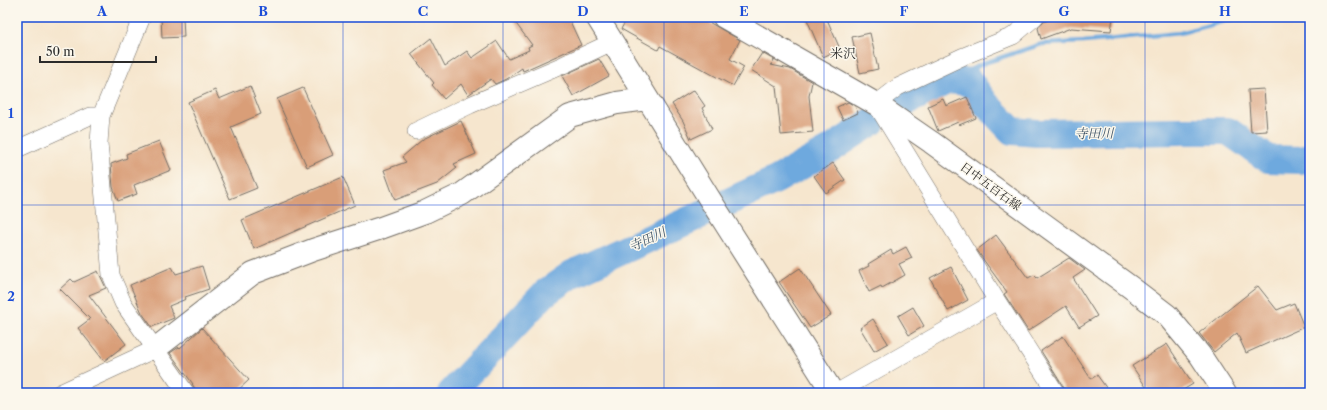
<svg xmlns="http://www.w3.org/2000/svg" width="1327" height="410" font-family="'Libre Caslon Text','Noto Serif JP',serif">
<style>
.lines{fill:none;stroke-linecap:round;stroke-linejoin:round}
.stream{stroke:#6ea9de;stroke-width:4.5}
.river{stroke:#6ea9de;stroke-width:28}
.building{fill:#d99e78}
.street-casing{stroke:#726c64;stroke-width:18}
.secondary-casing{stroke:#726c64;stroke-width:24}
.street{stroke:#fff;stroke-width:17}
.secondary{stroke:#fff;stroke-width:22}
.grid{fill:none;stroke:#1d4ed8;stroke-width:1;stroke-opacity:0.55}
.labels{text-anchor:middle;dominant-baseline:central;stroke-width:3;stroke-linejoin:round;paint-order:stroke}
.street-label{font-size:12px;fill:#2b2b2b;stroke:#fbf7ec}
.neighbourhood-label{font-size:13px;fill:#2b2b2b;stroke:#fbf7ec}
.water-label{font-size:13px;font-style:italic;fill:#42576a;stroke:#fbf7ec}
.neatline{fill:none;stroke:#1d4ed8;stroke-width:1.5}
.grid-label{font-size:13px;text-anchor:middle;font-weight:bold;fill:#1d4ed8}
</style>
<rect width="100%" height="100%" fill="#fbf7ec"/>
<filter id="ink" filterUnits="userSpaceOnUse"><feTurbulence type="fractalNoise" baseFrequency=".025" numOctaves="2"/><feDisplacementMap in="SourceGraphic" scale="8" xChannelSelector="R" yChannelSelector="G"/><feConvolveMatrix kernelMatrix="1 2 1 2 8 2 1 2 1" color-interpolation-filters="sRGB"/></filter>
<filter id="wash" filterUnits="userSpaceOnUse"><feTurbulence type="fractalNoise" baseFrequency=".012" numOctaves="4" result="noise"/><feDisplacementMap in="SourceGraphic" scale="16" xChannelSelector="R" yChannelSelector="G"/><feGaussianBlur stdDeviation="0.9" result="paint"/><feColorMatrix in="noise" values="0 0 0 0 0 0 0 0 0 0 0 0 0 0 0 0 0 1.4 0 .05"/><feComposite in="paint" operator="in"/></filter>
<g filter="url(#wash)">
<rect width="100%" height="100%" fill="#f6e6ce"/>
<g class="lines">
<path class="stream" d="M948 80 987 62 1042 44 1084 42 1180 33 1239 17"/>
<path class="river" d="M898 106 948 80 970 82 986 104 1012 131 1038 133 1184 131H1228L1268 159 1301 160 1310 157
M451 393 545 293 572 274 776 180 831 149 872 122"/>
</g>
<g id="blocks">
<path class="building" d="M161 17H183L184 37 162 38Z
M511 17H568L581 45 523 71 522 68 506 79 495 84 491 79 468 95 461 84 444 99 432 85 434 83 411 54 431 38 445 66 467 51 472 58 497 41 509 59 529 50 528 47 532 45Z
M628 17H700L740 40 730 59 744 67 733 86 660 46 658 50 621 29Z
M806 17H826L840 49 823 57Z
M1048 17H1113L1111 31 1071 28 1041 39 1038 28 1043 22 1048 20Z
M870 33 878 69 860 73 852 37Z
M762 53 774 60 771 65 790 69 812 82 809 96 813 132 781 135 776 86 751 70Z
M599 59 609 76 573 96 562 76Z
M250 86 261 114 231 127 257 188 230 199 188 102 215 90 219 99Z
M303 88 333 155 307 167 277 99Z
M1264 89 1267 131 1251 132 1248 90Z
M694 90 705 106 702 108 712 129 691 139 683 121 672 104Z
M967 97 976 118 959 125 958 122 938 131 928 106 943 99 946 106Z
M848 102 855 106 858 113 843 120 837 107Z
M461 121 476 154 454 164 457 168 437 184 395 200 384 170 406 162 402 157 423 139Z
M159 141 171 170 134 185 137 194 118 201 113 187 111 164 127 158 126 154Z
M833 163 845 180 826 193 814 176Z
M343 177 355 205 254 249 242 220Z
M996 235 1028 278 1034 275 1037 278 1069 258 1085 270 1073 278 1097 316 1079 327 1066 306 1028 331 1004 294 1007 292 985 262 977 250Z
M906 247 912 258 899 264 905 275 882 288 881 286 869 292 859 271 869 266 868 264 891 250 893 254Z
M202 266 209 289 185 297 186 299 169 306 174 318 152 327 142 313 130 285 172 267 176 274Z
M951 267 968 300 948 311 930 278Z
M800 268 831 315 810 328 779 282Z
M98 271 106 288 89 295 126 344 104 361 78 328 90 319 60 289 71 279 74 282Z
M1258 286 1277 310 1294 303 1304 327 1246 353 1237 333 1214 352 1199 333Z
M913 307 924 326 909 335 898 316Z
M873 319 888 343 874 351 860 328Z
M202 328 249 380 235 393H198L192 384H193L170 353 179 347 180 348Z
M1063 336 1091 379 1097 375 1110 393H1067L1064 388 1041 351Z
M1167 344 1193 384 1178 393H1150L1132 366Z"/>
</g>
</g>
<g filter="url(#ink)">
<use href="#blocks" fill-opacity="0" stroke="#726c64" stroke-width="1"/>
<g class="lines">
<defs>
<path id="street" d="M142 17 101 116 99 143 111 275 123 303 186 393
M1035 17 1013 36 964 56 898 87 876 104 997 301 1056 393
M416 131 470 105 563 65 612 42
M17 149 90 116H101
M60 393 155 349
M836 393 997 301"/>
<path id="secondary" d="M597 17 709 198 833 393
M724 17 876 104 931 142 1133 289 1167 315 1200 355 1225 393
M155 349 253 273 313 250 378 229 425 212 462 194 570 116 617 103 647 99"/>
</defs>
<use href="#street" class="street-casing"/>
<use href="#secondary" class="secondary-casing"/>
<use href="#street" class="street"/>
<use href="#secondary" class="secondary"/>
</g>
</g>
<path class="grid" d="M182 17V393M343 17V393M503 17V393M664 17V393M824 17V393M984 17V393M1145 17V393M17 205H1310"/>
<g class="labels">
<g class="street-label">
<text transform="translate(991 186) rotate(36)">日中五百石線</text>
</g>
<g class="neighbourhood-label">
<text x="843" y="53">米沢</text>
</g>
<g class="water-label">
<text transform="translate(1094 133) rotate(-1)">寺田川</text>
<text transform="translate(647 239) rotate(-25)">寺田川</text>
</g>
</g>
<rect width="1327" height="410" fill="none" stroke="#fbf7ec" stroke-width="44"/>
<path d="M40 56v6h116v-6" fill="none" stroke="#2b2b2b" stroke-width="2"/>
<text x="46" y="56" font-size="12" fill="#2b2b2b" stroke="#fbf7ec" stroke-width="3" paint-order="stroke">50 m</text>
<rect x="22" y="22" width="1283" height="366" class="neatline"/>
<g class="grid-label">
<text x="102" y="16">A</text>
<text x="263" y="16">B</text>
<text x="423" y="16">C</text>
<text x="583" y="16">D</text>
<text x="744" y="16">E</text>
<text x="904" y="16">F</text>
<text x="1064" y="16">G</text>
<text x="1225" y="16">H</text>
<text x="11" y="118">1</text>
<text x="11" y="301">2</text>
</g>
</svg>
